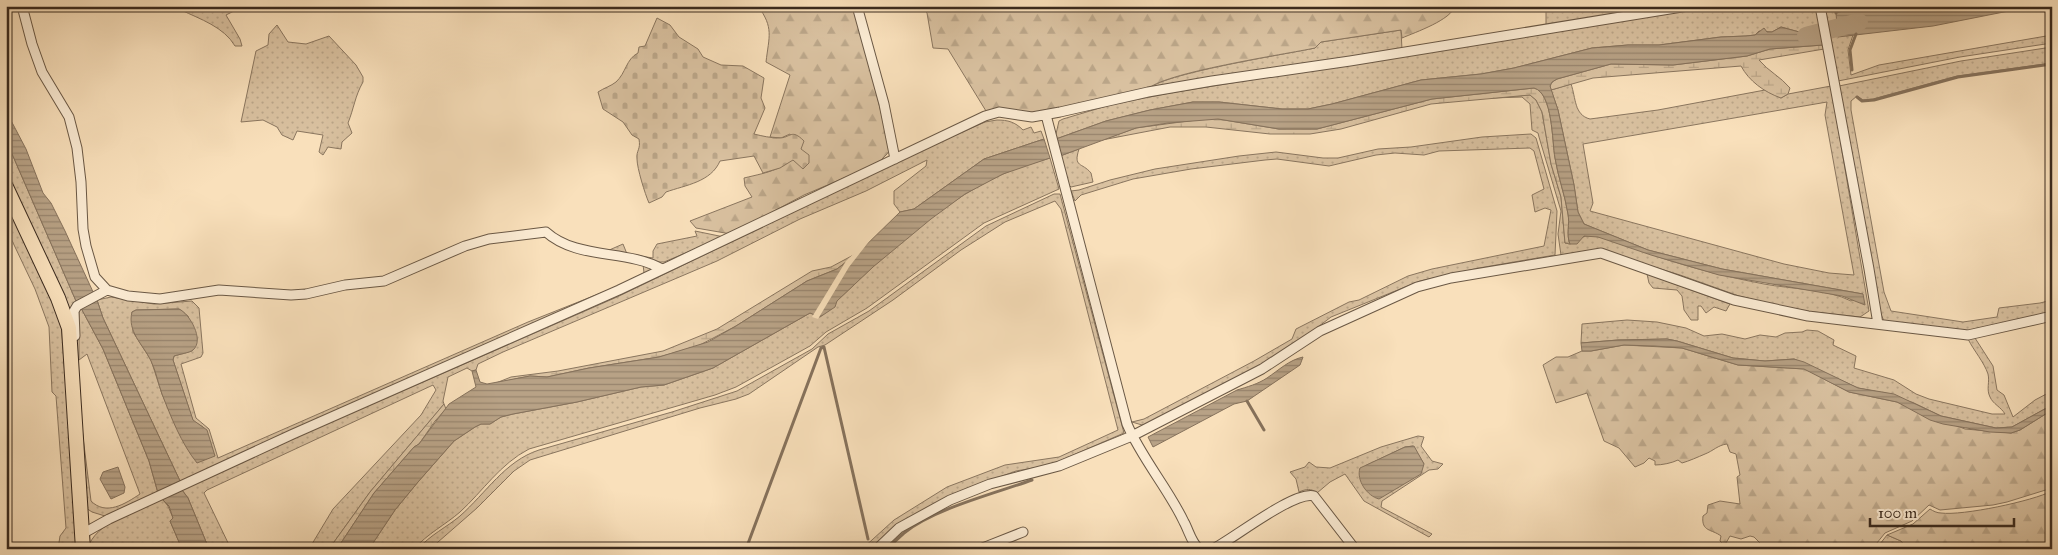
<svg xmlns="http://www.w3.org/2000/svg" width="2058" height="555" font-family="'IM FELL Great Primer',serif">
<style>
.grass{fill:url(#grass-dots);stroke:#8a765f;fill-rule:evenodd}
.forest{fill:url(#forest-firs);stroke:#8a765f}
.wetland{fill:url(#wetland-marsh);stroke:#8a765f}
.cemetery{fill:url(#cemetery-stones);stroke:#8a765f}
.water{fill:url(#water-rules);stroke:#86725c}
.pier{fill:#f9e0bb}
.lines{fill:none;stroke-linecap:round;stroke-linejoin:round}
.stream{stroke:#86725c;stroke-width:3}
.river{stroke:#b8a286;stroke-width:18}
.minor-casing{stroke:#6a5845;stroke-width:11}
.primary-casing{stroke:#3a2a1e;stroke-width:16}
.minor{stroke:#fbebd3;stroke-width:9}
.primary{stroke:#f9e0bb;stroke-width:14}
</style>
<defs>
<pattern id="grass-dots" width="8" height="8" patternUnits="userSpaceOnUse" patternTransform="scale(1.25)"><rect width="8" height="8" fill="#d9c1a0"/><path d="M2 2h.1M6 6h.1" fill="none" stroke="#bba689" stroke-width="1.8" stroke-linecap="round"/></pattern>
<pattern id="forest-firs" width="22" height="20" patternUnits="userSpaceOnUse" patternTransform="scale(1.25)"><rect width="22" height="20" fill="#d9c1a0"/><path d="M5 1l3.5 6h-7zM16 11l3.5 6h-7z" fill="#bba689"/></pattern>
<pattern id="wetland-marsh" width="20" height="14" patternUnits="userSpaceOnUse" patternTransform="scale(1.25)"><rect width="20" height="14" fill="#d9c1a0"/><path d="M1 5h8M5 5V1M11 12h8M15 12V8" fill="none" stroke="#bba689"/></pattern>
<pattern id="cemetery-stones" width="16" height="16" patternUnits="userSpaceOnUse" patternTransform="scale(1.25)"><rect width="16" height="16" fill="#d9c1a0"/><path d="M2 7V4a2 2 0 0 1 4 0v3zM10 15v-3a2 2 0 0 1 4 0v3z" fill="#bba689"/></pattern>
<pattern id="water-rules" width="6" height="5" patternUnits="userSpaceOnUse" patternTransform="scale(1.25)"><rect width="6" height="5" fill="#b8a286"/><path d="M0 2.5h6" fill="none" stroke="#97846d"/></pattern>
</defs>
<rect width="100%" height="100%" fill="#f9e0bb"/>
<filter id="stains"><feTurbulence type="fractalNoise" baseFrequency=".004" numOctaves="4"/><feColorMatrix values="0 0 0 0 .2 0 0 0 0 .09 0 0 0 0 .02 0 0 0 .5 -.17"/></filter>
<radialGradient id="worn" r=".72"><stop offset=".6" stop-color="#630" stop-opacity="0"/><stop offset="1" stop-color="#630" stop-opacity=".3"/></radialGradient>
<path class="grass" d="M181 6H236L233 7 234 11 226 15 240 39 242 46H235C224 27 200 19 181 10Z
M1546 6H1674L1546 25Z
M1708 6H1817L1820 25 1803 33 1781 27 1772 32 1759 31 1755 35 1746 36 1721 37 1659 45H1628L1592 48 1514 68 1481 74 1421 80 1332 104 1308 109H1282L1219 102H1193L1150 110 1106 121 1056 139 1054 134H1056L1059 121 1063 119 1110 105 1170 93Z
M1825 6H1883L1846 10 1836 13 1846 36 1853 35 1848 50 1851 75 1879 65 2052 35V43L1960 57 1838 81Z
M277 25 288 42 306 44 329 36 356 65 363 77V82C355 96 354 108 348 123L352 133 342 142 341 149 328 147 323 155 319 152 323 135 297 131 293 140 282 135 277 127 263 120 241 122 256 51 268 45 269 34Z
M1401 30 1402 50 1147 90C1159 74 1287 54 1315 48L1321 42Z
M2052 47V63L1957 76 1873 99 1863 100 1857 96 1851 101V110L1884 292 1891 311 1963 322 1997 317 1999 308 2040 303 2052 300V313L1968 332 1884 321 1880 312 1839 86 1961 61Z
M1571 84C1576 98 1574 115 1590 119L1658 110 1765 90 1781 98 1788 94 1831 86 1869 311 1860 317 1796 310 1739 296 1680 275 1605 252 1586 251 1561 255 1558 234 1561 211 1539 137 1538 133 1532 130 1530 104 1522 97 1492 98 1530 95 1536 100 1542 112 1551 164 1561 197 1565 243 1570 244C1574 242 1579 239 1583 237 1595 232 1626 245 1639 250 1679 265 1722 276 1764 284 1790 289 1828 289 1851 301L1863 294 1722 269 1648 250 1584 224 1578 212 1574 185 1558 110 1551 90ZM1827 102 1825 115 1854 275 1829 273 1784 264 1590 211 1593 203 1583 144Z
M997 120C1008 120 1015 122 1023 130L1031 127 1034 133 1041 131 1044 139 984 159 914 209 900 212 894 204V191L926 166 927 160 866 191 800 219 717 261 503 352 478 364 476 370 472 371 467 368 448 377 443 401 444 404 370 492 329 549H309L333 509 421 415 436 390 433 385 207 490 204 493 231 549H209L188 498 182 490 306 433 617 297 924 149 985 122Z
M1531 134 1536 138 1557 211 1555 255 1479 268 1420 281 1331 317 1293 346 1261 365 1150 423 1142 425 1132 422 1144 419 1254 361 1292 339 1296 329 1349 302 1359 300 1408 276 1432 269 1544 246 1551 210 1545 208 1535 212 1532 195 1544 189 1534 151 1530 148 1439 151 1424 155 1395 153 1376 155 1329 166 1277 159 1265 160 1191 169 1133 179 1081 195 1075 201 1071 191 1079 190 1110 180 1155 169 1239 156 1276 152 1323 158H1338L1378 149 1411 147 1482 137Z
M6 140 76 301 71 307V314L6 180Z
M1079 149C1073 168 1082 162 1091 173 1092 176 1092 179 1093 182L1071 187 1067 183 1060 156Z
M1050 158 1059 189 984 223 867 308 826 332 810 346 736 387 715 395 529 449C500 464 483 491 460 512 445 525 427 534 414 549H369L395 510 418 482 454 441 475 427 481 424H490L501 417 513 414 577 402 641 387 664 385 713 368 810 313 820 317C875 265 932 206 1003 174 1018 167 1034 163 1050 158Z
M1054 194H1060L1124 433 1050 465 1016 471 953 494 873 549H862L894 520 947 487 1005 465 1059 457 1118 430 1061 209 1055 201 1005 222 961 250 893 300 825 345 818 347 749 394 736 399 700 408 530 460 514 471 477 508 430 549H418C430 535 447 527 460 516 486 493 505 461 539 450L672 412 737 391 812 349 828 334 869 311 986 226Z
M6 199 57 309 61 322 78 549H58L60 536 66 528 56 396 52 392 49 327 35 289 6 228Z
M695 231 724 237 664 262H657L607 251 623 244 627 254 653 258V251L657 244 697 236Z
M643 264 652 267 653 270 181 483 103 318 97 300 111 297 154 304 192 301 199 308 203 353 201 357 181 364 196 418 209 429 218 458 528 322 616 287 644 273ZM179 309 188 316 197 339 192 351 174 356 173 360 193 421 203 427 175 424 162 394 151 360 133 332 132 312 136 310Z
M1647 274 1730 304 1726 311 1714 307 1706 313 1701 306H1698V320H1691L1684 310 1682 296 1677 290 1653 288 1649 283Z
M81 308 103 349 149 461 158 493 105 516 92 512 86 508 81 421 91 501C106 516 125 504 140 494L87 354 79 360V312Z
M1627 320 1657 322 1686 328 1704 336 1722 334 1745 339 1760 335 1776 337 1785 333 1802 332 1807 330 1818 331 1834 340 1833 345 1856 356 1854 368 1894 380 1916 394 1929 399 1992 414H2005C2001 407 1993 404 1990 397 1986 389 1990 382 1988 374 1984 362 1974 351 1968 339L1975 338 1993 366 1997 390 2004 395 2013 417 2035 400 2052 391V405L2012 427 1996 428 1941 416 1914 403 1884 393 1858 388 1794 359 1765 361 1733 358 1677 341 1667 339 1618 340 1581 343 1582 324Z
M1418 436 1424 437 1421 446 1432 461 1443 464 1438 469 1429 470 1382 501 1381 507 1432 534 1429 537 1364 501 1345 474 1330 482 1317 493C1311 488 1306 489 1299 492L1296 479 1290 472 1305 467 1309 462 1316 467 1330 468 1381 447ZM1413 446 1424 464 1365 466 1405 447Z
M162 499 168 506 173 518 170 521 182 549H88C93 523 140 509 162 499Z
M1887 535 1901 541 1908 549H1876Z"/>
<path class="forest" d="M758 6H855L890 149 887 154 877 164 804 195 731 234 696 228 690 221 752 197 745 186 744 178C769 172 785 170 801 149L790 134 781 138 770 137 790 75 766 62C769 36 774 28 758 6Z
M921 6H1455C1451 20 1416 32 1402 38L1401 30 1321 42 1315 48C1287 54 1160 73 1147 90L1041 114 1000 110 986 111 948 49 933 48 927 13Z
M1624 345 1682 348 1738 365 1805 369 1849 392 1897 402 1965 429 2011 433 2020 430 2052 410V488L2007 502 1993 505 1940 510 1929 505 1912 521 1885 533 1872 549H1797L1767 545 1761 544 1754 537 1750 536 1741 539 1730 536 1726 543 1723 544 1720 541 1721 536C1712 529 1701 532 1703 516L1707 513 1708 505 1720 501 1740 504 1737 477 1740 475 1736 454 1730 452 1727 444C1718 445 1713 451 1705 454 1698 457 1689 461 1682 463L1678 460C1672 463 1662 465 1655 465V461L1649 458 1644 463 1635 467 1619 448 1604 441 1587 393 1556 403 1543 365 1556 357H1568L1582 351H1591Z
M2052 491V549H1908L1901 541 1887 535 1913 524 1930 509C1933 511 1937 513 1941 513 1962 516 2033 501 2052 491Z"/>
<path class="wetland" d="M1823 45 1824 49 1759 60C1768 71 1781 77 1790 88L1788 94 1781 98C1764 92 1749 81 1741 66L1593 78 1551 90C1549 84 1552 82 1557 79L1611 64 1673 65 1747 56 1770 49Z
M1534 88C1553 93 1552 142 1555 158 1558 177 1565 195 1568 214 1570 224 1566 235 1570 244L1565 243 1561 197 1551 164 1542 112 1536 100 1530 95 1431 104 1341 129 1310 134H1270L1206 127H1170L1102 140 1136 128 1203 119H1218L1279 129H1317L1432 99Z
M859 252 837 269 807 281 736 326 698 346 659 357 589 368 547 377 530 376 496 383 511 377 558 371 663 351 717 329 812 271 831 267Z
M444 404 446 409 435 421 419 444 414 447 374 493 337 549H329L370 492Z"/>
<path class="cemetery" d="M657 18 670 25 679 37 698 49 703 57 721 65 743 66 764 78 761 98 765 108 754 134C762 136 771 138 779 138 791 138 791 128 804 141L801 149 809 155V163L803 169 793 160 780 168 763 173 754 156 720 161C711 182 686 185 666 192L662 197 649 203C645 194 637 168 637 159 636 150 641 150 639 139L632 135 623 122 603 109 598 92C604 88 611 86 616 82 626 73 626 59 638 53L639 47 645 46Z"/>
<path class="water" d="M1883 6H2034L1933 26 1838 37 1836 13 1846 10Z
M1820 25 1823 45 1770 49 1747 56 1673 65 1611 64 1557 79 1552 82 1550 86 1558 110 1574 185 1578 212 1584 224 1648 250 1722 269 1863 294 1865 305 1842 296 1719 275 1651 255 1598 237 1584 236 1577 244H1570C1566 235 1570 224 1568 214 1565 195 1558 177 1555 158 1552 142 1553 93 1534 88L1432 99 1317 129H1279L1218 119 1168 123 1136 128 1060 156 1056 139 1106 121 1150 110 1193 102H1219L1282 109H1308L1332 104 1421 80 1481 74 1514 68 1592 48 1628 45H1659L1721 37 1746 36 1755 35 1764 28 1767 32H1772L1781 27 1803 33Z
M6 111 26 149 43 193 51 203 65 231 94 294 76 301 6 140Z
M1044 139 1050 158 1003 174 965 194 931 219 873 267 837 301 835 307 820 317 810 313 713 368 664 385 641 387 577 402 513 414 501 417 490 424H481L475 427 454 441 418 482 395 510 369 549H337L374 493 414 447 419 444 449 404 476 387 472 371 476 370 480 382 487 384 530 376 547 377 589 368 659 357 708 342 736 326 807 281 837 269 859 252 900 212 914 209 984 159Z
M97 300 103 318 181 483 158 493 149 461 103 349 81 308Z
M179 309C189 313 205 340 193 350 189 353 180 354 174 356L173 360 193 420 207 430 215 456 197 463C181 443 171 417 162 394 158 383 156 371 151 361 143 344 127 332 132 312L136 310Z
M1667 339 1677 341 1733 358 1765 361 1794 359 1804 362 1858 388 1894 394 1941 416 1996 428 2012 427 2052 405V410L2020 430 2011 433 1990 432 1943 424 1930 420 1897 402 1849 392 1804 369 1738 365 1682 348 1654 346 1624 345 1591 351H1582L1581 343 1618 340Z
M1303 357 1300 365 1247 401 1234 404 1153 447 1148 437 1237 390C1247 387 1258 384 1267 378 1279 370 1289 360 1303 357Z
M1414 446 1424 464 1421 474 1379 499C1367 496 1356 480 1360 468L1405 447Z
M118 467 125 487 124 493 111 499 100 479 103 472Z
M182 490 188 498 209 549H182L170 521 173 518 169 506 162 499Z"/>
<path class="pier" d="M878 230 849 267 818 319 812 317 846 261Z"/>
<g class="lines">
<path class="stream" d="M1835 6 1836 13
M1852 70 1850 50 1856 34
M1857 97 1862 101 1874 100 1958 77 2052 64
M1247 401 1264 430
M746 549 821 348 824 347 868 539
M888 549C893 543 898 538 904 533 933 509 996 493 1032 480"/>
<path class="river" d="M1806 36 1859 22"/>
<defs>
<path id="minor" d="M22 6 32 44 42 72 69 117 77 148 81 182 83 229 86 246 95 277 107 290 128 296 160 299 219 290 291 295 306 294 345 285 384 281 465 246 489 239 546 232C577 260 627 249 662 269
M857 6 884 104 895 159
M1820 6 1869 269 1878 324
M1046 115 1127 424C1142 459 1168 488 1184 522 1189 531 1191 542 1199 549
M75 336 74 311 77 306 107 290
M82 534 109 519 293 434 619 290 985 116 999 112 1032 117 1060 112 1148 92 1212 81 1350 61 1688 6
M877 549 899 528 950 500 990 484 1059 466 1132 436 1262 369 1320 331 1417 287 1451 278 1601 253 1734 300 1808 316 1968 335 2052 316
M980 549 1023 532
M1213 549C1233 539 1295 490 1314 496L1355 549"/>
<path id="primary" d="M6 187 58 298 69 328 83 549"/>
</defs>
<use href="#minor" class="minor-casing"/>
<use href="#primary" class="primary-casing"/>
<use href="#minor" class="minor"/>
<use href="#primary" class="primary"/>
</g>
<rect width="2058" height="555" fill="none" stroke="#f9e0bb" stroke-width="25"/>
<rect x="8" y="8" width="2043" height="540" fill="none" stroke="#3a2a1e" stroke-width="2.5"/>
<rect x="12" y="12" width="2033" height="530" fill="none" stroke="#3a2a1e"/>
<path d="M1870 518v8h144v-8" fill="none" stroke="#3a2a1e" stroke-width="2.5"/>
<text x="1878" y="518" font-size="15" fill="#3a2a1e" stroke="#fbebd3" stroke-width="4" paint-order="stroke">100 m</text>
<rect width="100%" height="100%" filter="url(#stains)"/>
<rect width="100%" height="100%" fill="url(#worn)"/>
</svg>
